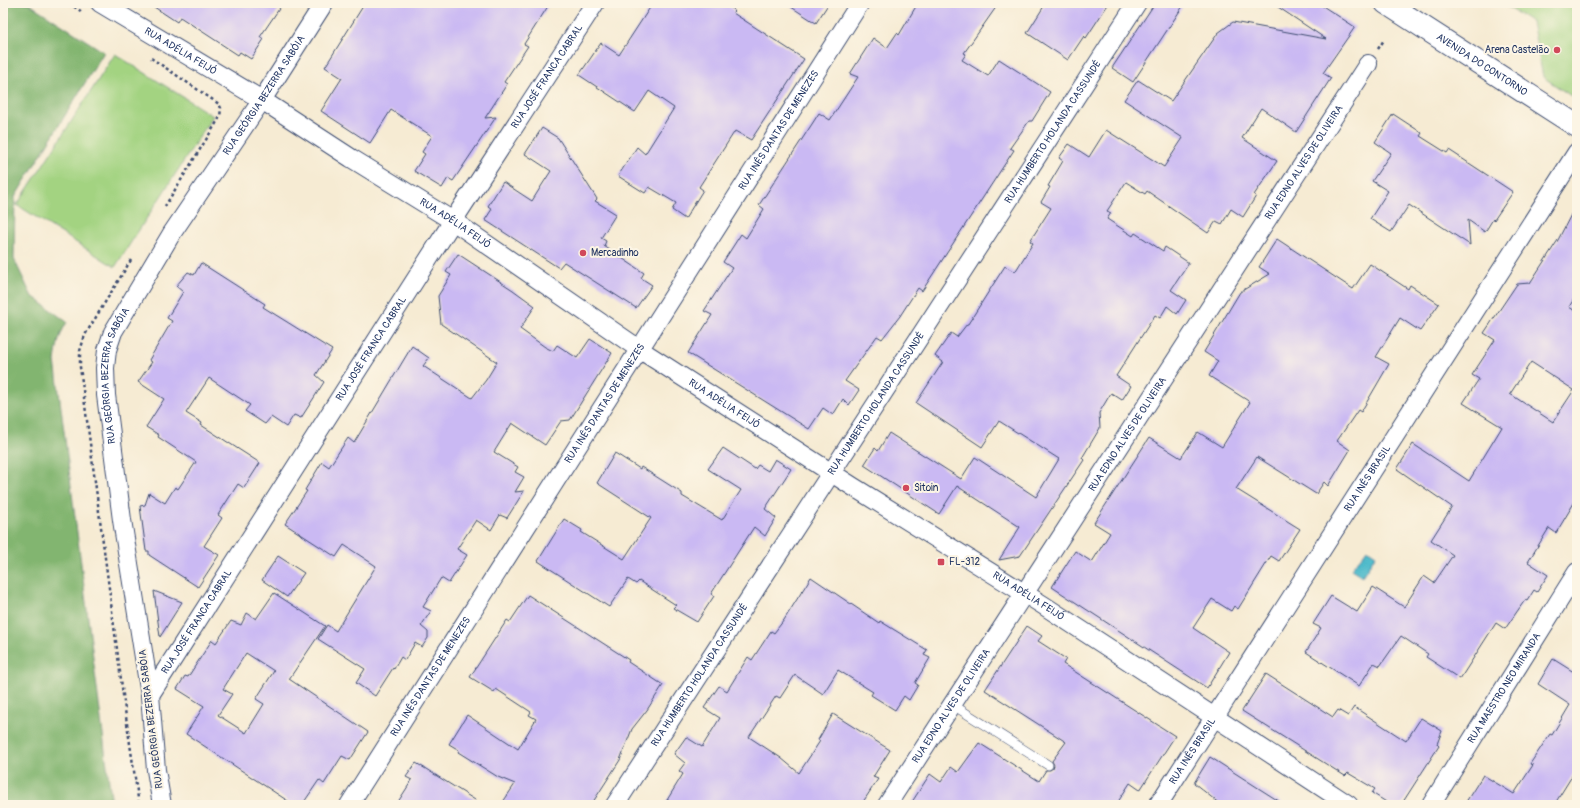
<svg xmlns="http://www.w3.org/2000/svg" width="1580" height="808" font-family="Pangolin,sans-serif">
<style>
.green{fill:#a3d381;stroke:#5f8170}
.forest{fill:#82b56f;stroke:#4e7266}
.water{fill:#4ebaca;stroke:#347494}
.building{fill:#cab9f3;fill-rule:evenodd}
.lines{fill:none;stroke-linecap:round;stroke-linejoin:round}
.service-casing{stroke:#3c4b70;stroke-width:10}
.minor-casing{stroke:#3c4b70;stroke-width:20}
.tertiary-casing{stroke:#3c4b70;stroke-width:24}
.path{stroke:#3c4b70;stroke-width:2.5;stroke-dasharray:3 3;stroke-linecap:butt}
.service{stroke:#fff;stroke-width:9}
.minor{stroke:#fff;stroke-width:18}
.tertiary{stroke:#fff;stroke-width:22}
.poi-dot{fill:#d1495b;stroke:#fcf5e5;stroke-width:1.5}
.labels{text-anchor:middle;dominant-baseline:central;stroke-width:4;stroke-linejoin:round;paint-order:stroke}
.poi-label{font-size:10px;fill:#1b2f5e;stroke:#fcf5e5;text-anchor:start}
.street-label{font-size:10px;fill:#1b2f5e;stroke:#fcf5e5}
</style>
<rect width="100%" height="100%" fill="#fcf5e5"/>
<filter id="ink" filterUnits="userSpaceOnUse"><feTurbulence type="fractalNoise" baseFrequency=".025" numOctaves="2"/><feDisplacementMap in="SourceGraphic" scale="8" xChannelSelector="R" yChannelSelector="G"/><feConvolveMatrix kernelMatrix="1 2 1 2 8 2 1 2 1" color-interpolation-filters="sRGB"/></filter>
<filter id="wash" filterUnits="userSpaceOnUse"><feTurbulence type="fractalNoise" baseFrequency=".012" numOctaves="4" result="noise"/><feDisplacementMap in="SourceGraphic" scale="16" xChannelSelector="R" yChannelSelector="G"/><feGaussianBlur stdDeviation="0.9" result="paint"/><feColorMatrix in="noise" values="0 0 0 0 0 0 0 0 0 0 0 0 0 0 0 0 0 1.4 0 .05"/><feComposite in="paint" operator="in"/></filter>
<g filter="url(#wash)">
<rect width="100%" height="100%" fill="#f6ebd3"/>
<path class="green" d="M1501 3H1577V100L1543 77 1532 22Z
M115 54 213 116 115 267 17 205Z"/>
<path class="forest" d="M3 3H28L104 52 15 197 14 259 31 295 67 322C59 335 57 346 55 361L112 805H3Z"/>
<path class="water" d="M1367 549 1376 555 1362 576 1351 569C1356 561 1362 557 1367 549Z"/>
<g id="blocks">
<path class="building" d="M148 3H283L260 37 264 39 251 59 240 52 238 55 180 17 177 22Z
M365 3H550L524 44 528 46 504 82 507 84 485 118 496 117 453 181 448 178 442 188 414 171 425 154 422 152 432 136 391 110 370 143 321 111 342 78 325 67Z
M653 3H725L734 10 733 13 804 59 751 140 735 131 699 187 703 190 685 219 672 210 676 203 649 187 645 193 618 176 637 147 645 154 674 108 649 91 635 112 579 75 601 43 619 55Z
M785 3H829L816 23Z
M918 3H999L964 53 966 54 962 60 988 76 999 59 1050 92 1032 121H1029L1010 148 1014 150 922 291 918 288 900 316 882 339 877 336 845 381 859 390 849 405 843 399 833 415 823 408 809 429 688 353 712 315 704 311 732 268 723 262 741 234 746 238 764 209 759 205 812 124 819 113 830 120 858 77 850 74 873 38 887 48 897 33 899 35Z
M1046 3H1109L1086 38 1084 36 1068 60 1027 33Z
M1155 3H1185L1133 82 1112 68Z
M1272 3H1318L1355 27 1323 73 1331 78 1296 132 1261 108 1242 138 1277 161 1254 195 1256 196 1243 217 1231 209 1222 224 1216 221 1208 233 1147 191 1145 194 1126 182 1107 211 1111 213 1107 219 1133 236 1135 233 1163 251 1165 247 1189 263 1171 290 1186 300 1177 314 1167 306 1160 318 1155 315 1116 376 1131 386 1122 400 1111 393 1099 413 1100 428 1082 458 1084 460 1020 556 999 560 1020 527 957 486 939 514 864 465 875 448 878 451 889 433 961 479 975 457 1036 497 1059 459 999 421 982 447 916 403 943 362 935 356 951 333 957 337 967 324H968L1005 266 1015 272 1033 243 1030 241 1051 208 1041 202 1050 187 1048 186 1063 161 1059 158 1069 144 1089 157 1106 130 1164 167 1183 138 1124 100 1138 80 1171 101 1218 33 1233 22 1326 39Z
M1393 114 1422 133 1420 136 1447 153 1449 150 1513 192 1494 220 1493 219 1485 232 1468 220 1470 245 1409 205 1391 232 1370 219 1388 191 1372 181 1391 153 1375 142Z
M542 128 558 138 597 199 595 201 616 214 601 238 606 241 604 246 644 273 641 278 652 285 636 308 564 262 559 268 485 220 492 209 488 206 503 182 532 201 542 185 551 171 525 154Z
M1577 203V294L1569 307 1577 312V498L1556 533 1549 528 1528 562 1548 575 1537 592 1534 590 1527 601 1525 600 1505 629 1496 623 1460 679 1426 657 1428 654 1401 636 1380 666 1374 663 1359 686 1306 652 1321 628 1313 624 1331 596 1357 612 1373 587 1404 607 1424 576 1434 583 1453 555 1431 540 1452 507 1397 469 1413 444 1469 481 1502 427 1463 403 1479 379 1472 375 1495 340 1484 333 1517 284 1530 283 1558 240ZM1531 362 1574 390 1553 422 1510 394Z
M1277 239 1353 289 1370 264 1408 289 1410 285 1439 304 1420 331 1400 318 1376 357 1389 364 1361 412 1358 410 1337 441 1350 450 1328 486 1324 482 1316 494 1257 457 1236 489 1300 529 1279 561 1271 556 1238 609 1234 606 1231 611 1212 599 1193 628 1229 652 1207 688 1052 587 1075 551 1092 562 1110 533 1094 523 1149 438 1181 458 1198 432 1222 447 1250 402 1209 376 1218 361 1204 352 1240 292 1270 274 1259 267Z
M458 254 513 290 535 306 520 329 545 347 553 351 557 345 577 358 590 339 612 353 570 420 561 421 545 445 512 423 494 452 518 467 515 472 524 477 515 492 524 491 507 518 500 515 491 530 476 520 457 549 467 555 449 583 441 578 423 607 431 611 421 626 428 632V638L422 647 415 643 405 660 401 657 394 669 393 668 375 696 356 683 365 669 318 639 327 625 336 631 376 566 344 545 336 557 285 524 307 491 305 490 322 462 329 467 348 438 354 443 412 346 429 358 423 366 472 398 486 380 497 362 441 324 438 296 451 275 446 272Z
M201 263 265 304 263 307 332 350 316 375 324 382 301 418 294 415 286 427 271 417 265 424 245 411 250 405 209 378 186 413 202 423 201 425 260 463 244 488 238 484 218 515 222 518 204 546 219 555 198 587 149 555V551H146L140 506 145 505 149 493 165 503 175 487 178 489 196 462 158 437 159 435 146 427 164 399 138 382 152 362 149 360 172 321 167 318 183 292 176 286 188 272 194 275Z
M723 448 755 469 758 465 768 471 775 459 791 469 765 509 776 518 765 536 754 527 711 594 714 596 697 622 673 608 676 605 639 581 636 584 628 579 609 607 538 561 564 519 582 530 581 532 624 559 651 518 597 483 615 453 640 469 641 467 682 493V496L722 520 741 490 708 469Z
M278 556 304 573 287 597 262 580Z
M811 577 879 623 880 621 927 650 924 655 930 658 915 683 918 685 909 700 904 696 895 710 871 695 873 692 838 670 823 694 795 675 780 698 776 696 749 737 781 758 799 773 820 741 818 740 833 714 890 750 873 777 878 779 861 805H664L683 774 679 771 685 763 674 754 686 737 702 747 720 718 704 708 719 686 727 691 748 657 752 660 771 631 774 633 784 620Z
M154 591 182 602 160 637Z
M274 593 325 626 289 679 368 732 350 760 342 756 324 784 319 780 302 805H294L186 734 204 706 177 689 185 676 188 677 212 640 216 643 231 621 241 625 247 613 256 619ZM246 653 274 671 256 699 264 704 246 733 218 715 232 694 223 689Z
M528 595 629 660 628 662 663 685 647 710 632 729 620 760 591 805H501L515 784 498 777 458 752 459 750 449 744 467 715 518 749 536 719 529 715 531 712 496 689 494 692 470 677 507 620 510 622Z
M1027 626 1042 636 1038 641 1066 659 1063 664 1175 736 1140 790 1130 783 1116 805H910L930 774 941 782 951 767 958 772 979 743 1039 781 1046 770H1050L1053 768 1054 765 1052 761 1066 742 985 690Z
M1553 659 1577 674V768L1554 805H1464L1483 775 1514 794 1533 765 1530 764 1550 734 1552 735 1570 705 1538 684Z
M1266 674 1333 717 1338 710 1348 716 1354 707 1406 741 1421 718 1442 731 1437 744 1439 746 1401 805H1391L1372 793 1375 789 1348 773 1345 776 1242 711Z
M1210 757 1263 791 1285 805H1221L1194 783Z
M416 763 426 769 483 805H396L412 780 406 777Z"/>
</g>
</g>
<g filter="url(#ink)">
<use href="#blocks" fill-opacity="0" stroke="#3c4b70" stroke-width="1"/>
<g class="lines">
<defs>
<path id="service" d="M953 705 1048 765"/>
<g id="minor">
<path id="s1" d="M100 3 262 100 351 158 453 221 639 349 852 486 1043 605 1349 805"/>
<path id="s2" d="M150 695 458 213 595 3"/>
<path id="s3" d="M162 805 156 770 150 695 122 520 106 395 105 368 107 350 113 332 172 233 262 100 324 3"/>
<path id="s4" d="M349 805 860 3"/>
<path id="s5" d="M615 805 1137 3"/>
<path id="s6" d="M887 805 1368 64"/>
<path id="s7" d="M1158 805 1577 152"/>
<path id="s8" d="M1431 805 1577 572"/>
</g>
<g id="tertiary">
<path id="s9" d="M1386 3 1577 126"/>
</g>
</defs>
<use href="#service" class="service-casing"/>
<use href="#minor" class="minor-casing"/>
<use href="#tertiary" class="tertiary-casing"/>
<path class="path" d="M69 3 82 12
M1378 49 1384 40
M151 58 219 104 221 108 220 117 165 206
M131 260 85 335 80 351V367L125 710 139 805"/>
<use href="#service" class="service"/>
<use href="#minor" class="minor"/>
<use href="#tertiary" class="tertiary"/>
</g>
</g>
<g class="poi-dot">
<circle cx="1557" cy="50" r="4"/>
<circle cx="583" cy="253" r="4"/>
<circle cx="906" cy="488" r="4"/>
<rect x="937" y="558" width="8" height="8" rx="2"/>
</g>
<g class="labels">
<g class="poi-label">
<text x="1549" y="50" text-anchor="end">Arena Castelão</text>
<text x="591" y="253">Mercadinho</text>
<text x="914" y="488">Sitoin</text>
<text x="949" y="562">FL-312</text>
</g>
<g class="street-label">
<text stroke="none"><textPath href="#s1" startOffset="94">RUA ADÉLIA FEIJÓ</textPath></text>
<text stroke="none"><textPath href="#s9" startOffset="114">AVENIDA DO CONTORNO</textPath></text>
<text stroke="none"><textPath href="#s2" startOffset="735">RUA JOSÉ FRANCA CABRAL</textPath></text>
<text stroke="none"><textPath href="#s3" startOffset="759">RUA GEÓRGIA BEZERRA SABÓIA</textPath></text>
<text stroke="none"><textPath href="#s4" startOffset="800">RUA INÊS DANTAS DE MENEZES</textPath></text>
<text stroke="none"><textPath href="#s5" startOffset="803">RUA HUMBERTO HOLANDA CASSUNDÉ</textPath></text>
<text stroke="none"><textPath href="#s6" startOffset="766">RUA EDNO ALVES DE OLIVEIRA</textPath></text>
<text stroke="none"><textPath href="#s1" startOffset="418">RUA ADÉLIA FEIJÓ</textPath></text>
<text stroke="none"><textPath href="#s2" startOffset="411">RUA JOSÉ FRANCA CABRAL</textPath></text>
<text stroke="none"><textPath href="#s3" startOffset="435">RUA GEÓRGIA BEZERRA SABÓIA</textPath></text>
<text stroke="none"><textPath href="#s4" startOffset="476">RUA INÊS DANTAS DE MENEZES</textPath></text>
<text stroke="none"><textPath href="#s1" startOffset="742">RUA ADÉLIA FEIJÓ</textPath></text>
<text stroke="none"><textPath href="#s5" startOffset="479">RUA HUMBERTO HOLANDA CASSUNDÉ</textPath></text>
<text stroke="none"><textPath href="#s6" startOffset="442">RUA EDNO ALVES DE OLIVEIRA</textPath></text>
<text stroke="none"><textPath href="#s7" startOffset="388">RUA INÊS BRASIL</textPath></text>
<text stroke="none"><textPath href="#s1" startOffset="1102">RUA ADÉLIA FEIJÓ</textPath></text>
<text stroke="none"><textPath href="#s2" startOffset="87">RUA JOSÉ FRANCA CABRAL</textPath></text>
<text stroke="none"><textPath href="#s5" startOffset="155">RUA HUMBERTO HOLANDA CASSUNDÉ</textPath></text>
<text stroke="none"><textPath href="#s4" startOffset="152">RUA INÊS DANTAS DE MENEZES</textPath></text>
<text stroke="none"><textPath href="#s8" startOffset="138">RUA MAESTRO NEO MIRANDA</textPath></text>
<text stroke="none"><textPath href="#s6" startOffset="118">RUA EDNO ALVES DE OLIVEIRA</textPath></text>
<text transform="translate(151 719) rotate(-97)">RUA GEÓRGIA BEZERRA SABÓIA</text>
<text stroke="none"><textPath href="#s7" startOffset="64">RUA INÊS BRASIL</textPath></text>
</g>
</g>
<rect width="1580" height="808" fill="none" stroke="#fcf5e5" stroke-width="16"/>
</svg>
